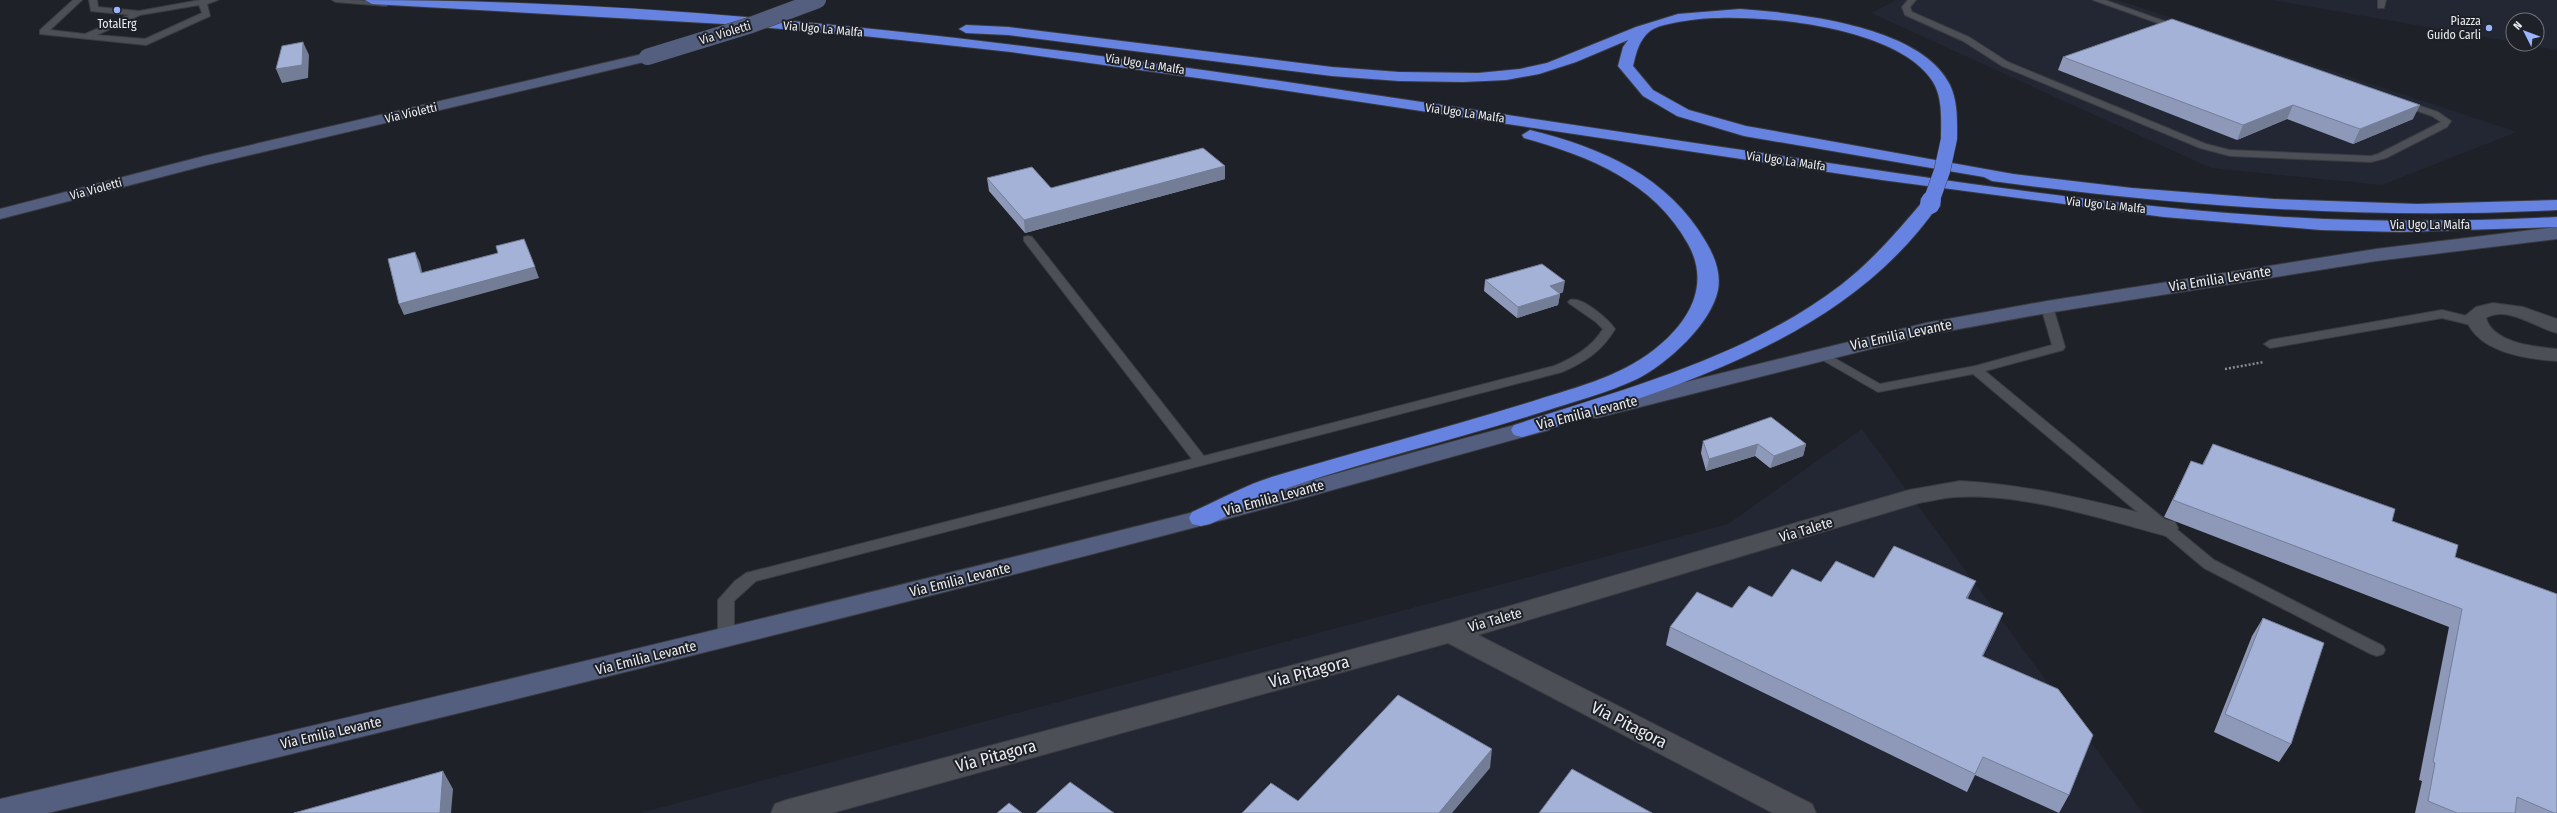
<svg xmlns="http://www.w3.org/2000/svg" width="2557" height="813" font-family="'Fira Sans Condensed',sans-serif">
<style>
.built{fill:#232733}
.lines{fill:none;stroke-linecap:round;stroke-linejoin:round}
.lane-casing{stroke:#3a3c41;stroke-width:2}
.street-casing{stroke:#3a3c41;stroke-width:2}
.secondary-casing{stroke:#3a3c41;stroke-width:2}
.highway-casing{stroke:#3a3c41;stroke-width:2}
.path{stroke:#888b90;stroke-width:2.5;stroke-dasharray:2 2;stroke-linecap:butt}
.lane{fill:#4c4f56;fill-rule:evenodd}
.street{fill:#4c4f56;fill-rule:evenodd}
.secondary{fill:#545f80;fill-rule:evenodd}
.highway{fill:#6683e1;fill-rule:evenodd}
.secondary-bridge-casing{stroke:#3a3c41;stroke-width:17;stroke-linecap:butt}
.highway-bridge-far1-casing{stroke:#3a3c41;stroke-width:17;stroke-linecap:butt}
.highway-bridge-casing{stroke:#3a3c41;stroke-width:22;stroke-linecap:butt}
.secondary-bridge{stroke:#545f80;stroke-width:16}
.highway-bridge-far1{stroke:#6683e1;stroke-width:16}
.highway-bridge{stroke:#6683e1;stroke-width:20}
.wall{fill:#8e99b9}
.shaded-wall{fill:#747d96}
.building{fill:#a5b2d7;stroke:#747d96}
.poi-dot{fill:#9bb5fd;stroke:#1e2127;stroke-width:1.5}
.labels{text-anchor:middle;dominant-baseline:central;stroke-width:4;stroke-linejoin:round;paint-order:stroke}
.far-poi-label{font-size:12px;fill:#eaecf0;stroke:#1e2127;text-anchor:end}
.far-street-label{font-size:12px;fill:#eaecf0;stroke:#1e2127}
.street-label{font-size:14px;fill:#eaecf0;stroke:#1e2127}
.near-street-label{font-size:17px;fill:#eaecf0;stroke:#1e2127}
</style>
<rect width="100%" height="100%" fill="#1e2127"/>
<path class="built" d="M1896 0H2118L2517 132 2382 185 2211 168 1871 13Z
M2272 0H2557V50L2523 44H2537V20H2513V42Z
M1862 429 2143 813H640L1728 524Z"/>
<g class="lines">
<defs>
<path id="lane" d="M73 0H82L50 30 85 34 129 15 91 11 89 0H97L98 7 139 11 200 0H218L207 4 210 16 146 45 40 34V30ZM199 5 202 13 145 39 97 35 140 15Z
M332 0C344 0 382 0 390 4L386 6 336 2Z
M1908 0H1916L1910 7 1912 12 1969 37 2008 62 2206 144 2230 150 2371 156 2378 154 2441 122 2432 116 2400 105V101L2403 100 2438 112 2451 121 2447 127 2386 158 2371 162 2230 156 2200 148 2002 66 1963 41 1905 15 1902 7Z
M2093 0H2105L2184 28 2177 30Z
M2378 0H2386L2384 8H2378Z
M1028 236 1032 237 1204 456 1554 366C1573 358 1591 348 1603 329L1596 322 1570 304 1568 302 1570 300C1582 296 1608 319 1615 329 1602 351 1585 362 1562 372L756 581 734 601V638L732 642 726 644 720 642 718 638V600L735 581 746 573 1192 459 1024 241V237Z
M2047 303 2053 307 2065 347 2063 350 1985 371 2214 560 2383 646 2385 650 2383 654 2377 656 2371 654 2204 568 1973 374 1878 392 1812 354 1814 351H1822L1880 384 1975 366 2052 345 2041 307Z
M2442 310 2479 319 2481 322 2475 326 2442 318 2270 348 2264 344 2270 340Z"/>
<path id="street" d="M2493 303 2523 307 2557 319V333C2536 328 2507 305 2486 318 2493 343 2535 347 2557 349V361C2525 359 2475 352 2465 316L2476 307Z
M1960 481C2033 485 2104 503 2175 522L2178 528 2175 534 2166 536C2103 519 2020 492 1955 497 1942 498 1931 501 1919 503L1478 635 1812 804 1816 813H1773L1448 643 832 813H771L775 804 786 800 1451 623 1909 490Z"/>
<path id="secondary" d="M647 53 652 54 654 57 652 60 207 165 0 219V209L204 156Z
M2557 227V239L2376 261 2047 313 1926 335 1596 418 1588 416 1585 411 1588 406 1926 323 2047 301 2376 249Z
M1541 418 1549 420 1552 425 1549 430C1431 462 1314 496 1196 527 815 627 432 720 48 813H0V799C399 706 797 612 1194 512 1310 482 1425 448 1541 418Z"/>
<path id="highway" d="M365 0C817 0 1263 80 1708 145 1912 175 2118 210 2324 219 2402 222 2479 221 2557 217V227L2400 232 2321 230 2164 217 1882 180 1241 84 1011 52 864 36 724 24 372 4Z
M1740 9C1798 13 1922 26 1950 85 1958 102 1957 121 1957 139L1949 144 1941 139C1941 121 1943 98 1933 82 1898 25 1752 12 1691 20 1679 22 1660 24 1650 31 1639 40 1636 53 1633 66L1653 90 1689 110 1746 126 2013 174 2132 188 2274 199 2417 204 2557 200V210C2367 220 2180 206 1992 181L1984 177 1744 136 1677 116 1643 96 1618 66 1623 47 1628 40 1576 62 1539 74 1506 80 1463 82 1399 81 1332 76 1008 35 966 33 959 29 966 25 1008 27 1332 67 1399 72 1478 73 1520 69 1547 63 1636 27 1678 14Z
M1530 130C1602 148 1668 176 1706 242 1715 257 1721 273 1718 290 1711 324 1667 364 1637 379 1607 393 1573 402 1542 412 1458 439 1373 459 1290 487 1263 496 1236 512 1210 524L1201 526 1192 524 1189 518 1192 512C1219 500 1247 484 1275 476 1359 451 1443 429 1527 403 1570 389 1619 378 1655 349 1689 322 1711 285 1688 244 1654 182 1589 156 1524 138L1522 135Z
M1930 199 1936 200 1939 204C1864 313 1741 364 1620 405 1587 416 1555 428 1522 437L1514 435 1511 430 1514 425C1625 389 1747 357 1841 285 1873 260 1898 231 1924 200Z"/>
</defs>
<use href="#lane" class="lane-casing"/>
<use href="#street" class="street-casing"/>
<use href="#secondary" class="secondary-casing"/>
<use href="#highway" class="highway-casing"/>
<path class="path" d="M2225 369 2264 362"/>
<use href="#lane" class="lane"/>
<use href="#street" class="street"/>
<use href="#secondary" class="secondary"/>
<use href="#highway" class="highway"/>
<defs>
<path id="secondary-bridge" d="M647 57 751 25 818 0"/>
<path id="highway-bridge-far1" d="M1931 202 1942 171 1949 139"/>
<path id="highway-bridge" d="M1930 204 1931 201"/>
</defs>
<use href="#secondary-bridge" class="secondary-bridge-casing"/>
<use href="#highway-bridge-far1" class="highway-bridge-far1-casing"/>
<use href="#highway-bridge" class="highway-bridge-casing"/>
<use href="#secondary-bridge" class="secondary-bridge"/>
<use href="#highway-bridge-far1" class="highway-bridge-far1"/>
<use href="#highway-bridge" class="highway-bridge"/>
</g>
<path class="wall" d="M2063 57 2413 119 2353 144 2287 119 2237 140 2058 70Z
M987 178 1051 188 1225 179 1025 233 989 191Z
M1485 280 1563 292 1559 294H1560L1558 305 1517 318 1484 291Z
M1703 441 1806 444 1803 456 1770 468 1755 456 1706 471 1701 453Z
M2213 444 2392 521 2455 557 2557 813H2415L2422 781 2419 780 2449 627 2164 517 2191 461 2202 465Z
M1874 578 1968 599 2003 613 1995 631 1983 656 2069 795 2059 813 1975 775 1967 792 1666 645 1670 627 1821 582Z
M2263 618 2291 744 2279 762 2214 732 2252 636Z"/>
<path class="shaded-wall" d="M303 42 309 55 308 78 282 83 276 69Z
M2293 105 2287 119 2237 140 2243 125Z
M2420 105 2413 119 2353 144 2360 129Z
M1225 166V179L1025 233 1024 220Z
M415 252 420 263 425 284 421 273Z
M535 267 539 278 404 315 399 304Z
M1565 281 1563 292 1548 297 1550 286Z
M1560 294 1558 305 1517 318 1518 307Z
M1758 444 1755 456 1706 471 1709 459Z
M1806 444 1803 456 1770 468 1774 456Z
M1976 581 1968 598 1959 615 1966 598Z
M2003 613 1995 631 1974 673 1982 656Z
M1492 749 1490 768 1452 813H1439Z
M443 771 453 789 451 813H440Z"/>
<path class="building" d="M2172 19 2420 105 2360 129 2293 105 2243 125 2063 57Z
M303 42 302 65 276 69 282 46Z
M1203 148 1225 166 1024 220 987 178 1032 167 1051 188Z
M524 239 535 267 399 304 388 259 415 252 421 273 498 253 496 246Z
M1542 264 1565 281 1550 286 1560 294 1518 307 1485 280Z
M1771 417 1806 444 1774 456 1758 444 1709 459 1703 441Z
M2213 444 2395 509 2392 521 2458 545 2455 557 2557 594V813H2554L2517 797 2515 813H2457L2428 801 2435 763 2433 762 2462 609 2173 500 2191 461 2203 465Z
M1894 546 1976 581 1966 598 2003 613 1982 656 2058 689 2093 735 2069 795 1983 757 1975 774 1670 627 1697 592 1732 608 1749 586 1772 597 1792 569 1821 582 1836 561 1874 578Z
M2263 618 2324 643 2291 744 2225 714Z
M1398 695 1492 749 1439 813H1242L1271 783 1298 801Z
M1572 769 1652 813H1539Z
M443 771 440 813H294Z
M1070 782 1114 813H1036Z
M1009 803 1022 813H997Z"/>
<g class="poi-dot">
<circle cx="117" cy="10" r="4"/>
<circle cx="2489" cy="28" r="4"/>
</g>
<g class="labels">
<g class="far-poi-label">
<text x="2481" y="21">Piazza<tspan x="2481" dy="14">Guido Carli</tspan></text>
<text x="117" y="24" text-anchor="middle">TotalErg</text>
</g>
<g class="far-street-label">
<text transform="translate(823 29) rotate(5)">Via Ugo La Malfa</text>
<text transform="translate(725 33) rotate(-17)">Via Violetti</text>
<text transform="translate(1145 64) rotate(9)">Via Ugo La Malfa</text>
<text transform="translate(411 113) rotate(-13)">Via Violetti</text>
<text transform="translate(1465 113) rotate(8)">Via Ugo La Malfa</text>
<text transform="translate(1786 161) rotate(8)">Via Ugo La Malfa</text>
<text transform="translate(96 189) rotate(-15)">Via Violetti</text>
<text transform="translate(2106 205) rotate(6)">Via Ugo La Malfa</text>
<text x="2430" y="225">Via Ugo La Malfa</text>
</g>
<g class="street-label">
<text transform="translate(2220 279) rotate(-9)">Via Emilia Levante</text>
<text transform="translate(1901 335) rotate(-12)">Via Emilia Levante</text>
<text transform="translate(1587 413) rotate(-14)">Via Emilia Levante</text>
<text transform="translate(1274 498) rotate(-15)">Via Emilia Levante</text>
<text transform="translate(1806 530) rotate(-17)">Via Talete</text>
<text transform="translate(960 580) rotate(-14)">Via Emilia Levante</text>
<text transform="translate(1495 620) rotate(-16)">Via Talete</text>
<text transform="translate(646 658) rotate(-14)">Via Emilia Levante</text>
<text transform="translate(331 733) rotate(-13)">Via Emilia Levante</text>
</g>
<g class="near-street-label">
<text transform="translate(1309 672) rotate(-15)">Via Pitagora</text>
<text transform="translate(1629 725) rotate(27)">Via Pitagora</text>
<text transform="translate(996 756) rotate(-15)">Via Pitagora</text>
</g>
</g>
<g transform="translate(2525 32) rotate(312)"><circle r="19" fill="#1e2127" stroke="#707277"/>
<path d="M0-3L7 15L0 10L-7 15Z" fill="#9bb5fd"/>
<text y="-6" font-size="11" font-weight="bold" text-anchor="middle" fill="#eaecf0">N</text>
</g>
</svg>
